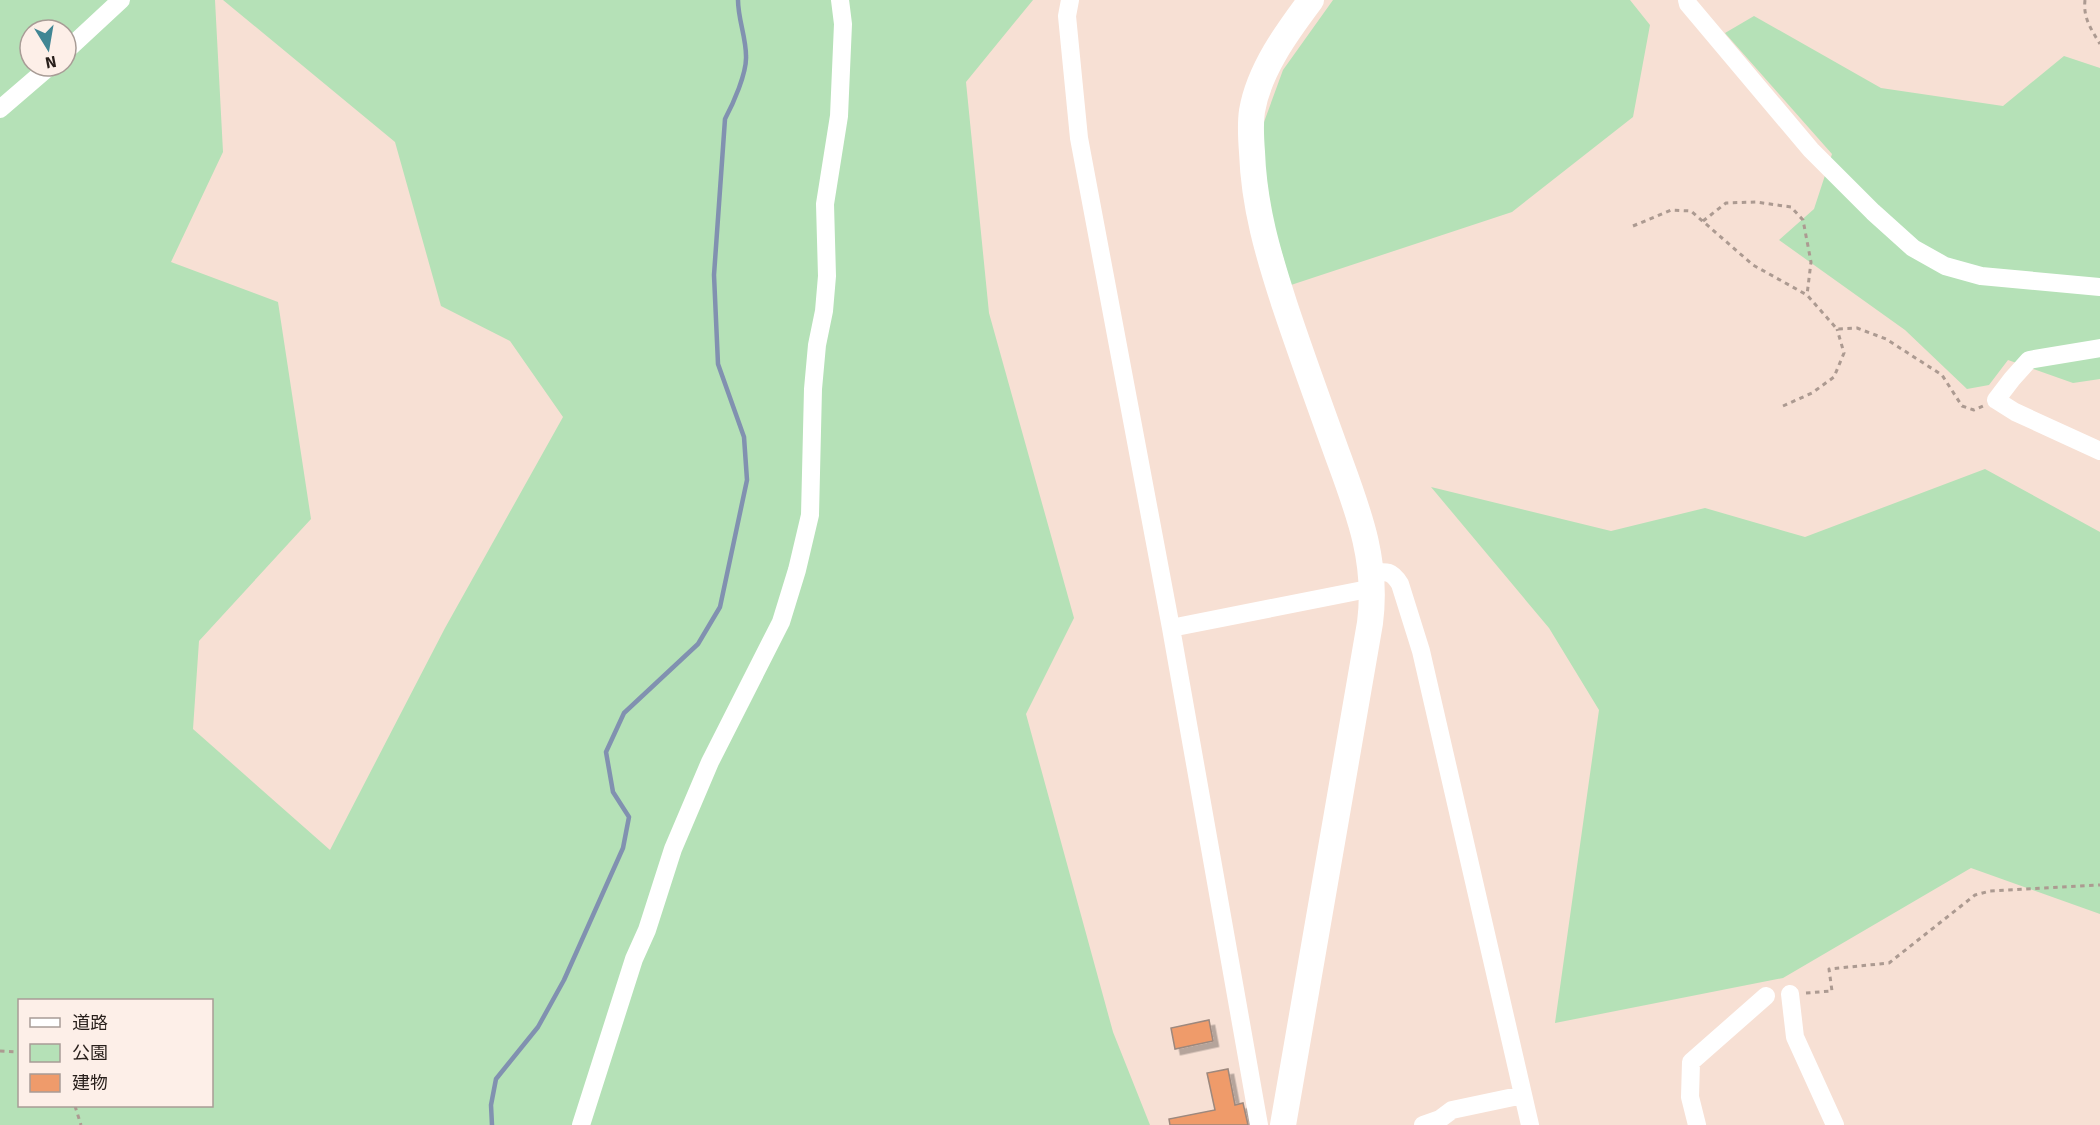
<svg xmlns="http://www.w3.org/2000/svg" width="2100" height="1125" font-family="Signika,'Noto Sans JP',sans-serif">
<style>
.green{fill:#b5e1b7;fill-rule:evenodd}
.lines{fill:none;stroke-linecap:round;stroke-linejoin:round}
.stream{stroke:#8191b0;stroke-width:4.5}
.building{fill:#ef9b6b;stroke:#9d887d;stroke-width:1.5;filter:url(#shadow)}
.path{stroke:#ac9a91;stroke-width:3;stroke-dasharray:4.5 4.5;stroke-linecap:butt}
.street{stroke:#fff;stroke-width:18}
.secondary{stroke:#fff;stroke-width:26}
</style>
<defs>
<filter id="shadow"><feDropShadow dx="5.5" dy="5.5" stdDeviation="0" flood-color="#0004"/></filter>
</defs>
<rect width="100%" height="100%" fill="#f7e0d4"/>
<path class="green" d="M0 0H215L223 152 171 262 278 302 311 519 199 641 193 729 330 850 445 628 563 417 510 341 441 306 395 142 223 0H1033L966 82 989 313 1074 618 1026 714 1113 1032 1150 1125H0ZM30 30H66V66H30ZM20 1000H212V1106H20Z
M1333 0H1630L1650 25 1633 117 1512 212 1291 285 1272 219 1260 133 1283 70Z
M1754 16 1881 88 2003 106 2064 56 2100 68V379L2073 383 2008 360 1989 385 1967 389 1905 330 1779 240 1814 209 1832 154 1725 33Z
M1985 469 2100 532V914L1971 868 1783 978 1555 1023 1599 710 1549 628 1431 487 1611 531 1705 508 1805 537Z"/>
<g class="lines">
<path class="stream" d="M492 1125 491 1105 496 1079 538 1027 564 980 623 848 629 817 613 792 606 752 624 713 698 644 720 607 747 480 744 437 718 364 714 275 725 119C733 104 747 73 746 56 746 37 738 19 738 0"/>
</g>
<path class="building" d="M1209 1020 1213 1041 1175 1049 1171 1028Z
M1228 1069 1235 1105 1243 1103 1248 1125H1170L1169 1119 1215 1110 1207 1073Z"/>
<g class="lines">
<path class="path" d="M2085 0C2083 18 2091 29 2100 44
M1703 221 1726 203 1756 202 1791 207 1803 220 1811 262 1807 295
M1633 226 1671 210 1691 211 1753 265 1807 295 1837 329 1857 328 1886 339 1942 375 1962 406 1974 410 1983 406
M1783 406 1812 393 1834 377 1844 353 1837 329
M1806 993 1832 991 1829 969 1889 963 1975 895 1990 891 2100 885
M0 1051 20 1052
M75 1106 81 1125"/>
<path class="street" d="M1070 0 1067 16 1079 138 1171 628 1259 1125
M1687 0 1688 4 1811 150 1873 212 1913 248 1945 266 1981 276 2100 287
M66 51 121 0
M0 109 50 66
M2100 348 2029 360 2012 379 1996 400 2015 412 2100 451
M1372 573C1387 571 1392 571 1400 584L1421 651 1530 1125
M1171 628 1373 588
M1790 994 1795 1037 1835 1125
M581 1125 634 959 647 930 673 849 710 762 781 622 797 570 810 515 813 389 817 345 824 311 827 276 825 204 839 116 843 24 840 0
M1423 1125 1440 1119 1452 1110 1523 1095
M1697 1125 1690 1097 1691 1062 1766 996"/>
<path class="secondary" d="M1283 1125 1370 623C1378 562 1359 513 1338 456 1320 406 1302 357 1285 306 1268 254 1254 207 1252 152 1251 139 1250 124 1252 111 1259 70 1287 32 1311 0"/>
</g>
<rect x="18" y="999" width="195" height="108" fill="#fdefe8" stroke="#a89c96" stroke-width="1.5"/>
<rect x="30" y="1018" width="30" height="9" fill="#ffffff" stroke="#a89c96" stroke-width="1.5"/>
<text x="72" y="1029" font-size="18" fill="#281f1b">道路</text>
<rect x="30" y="1044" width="30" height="18" fill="#b5e1b7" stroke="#a89c96" stroke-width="1.5"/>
<text x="72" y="1059" font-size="18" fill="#281f1b">公園</text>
<rect x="30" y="1074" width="30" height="18" fill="#ef9b6b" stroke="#a89c96" stroke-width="1.5"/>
<text x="72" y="1089" font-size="18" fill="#281f1b">建物</text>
<g transform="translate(48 48) rotate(169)"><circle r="28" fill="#fdefe8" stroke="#a89c96" stroke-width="1.5"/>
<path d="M0-4.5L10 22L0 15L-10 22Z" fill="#418694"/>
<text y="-9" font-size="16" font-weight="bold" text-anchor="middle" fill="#281f1b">N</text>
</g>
</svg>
